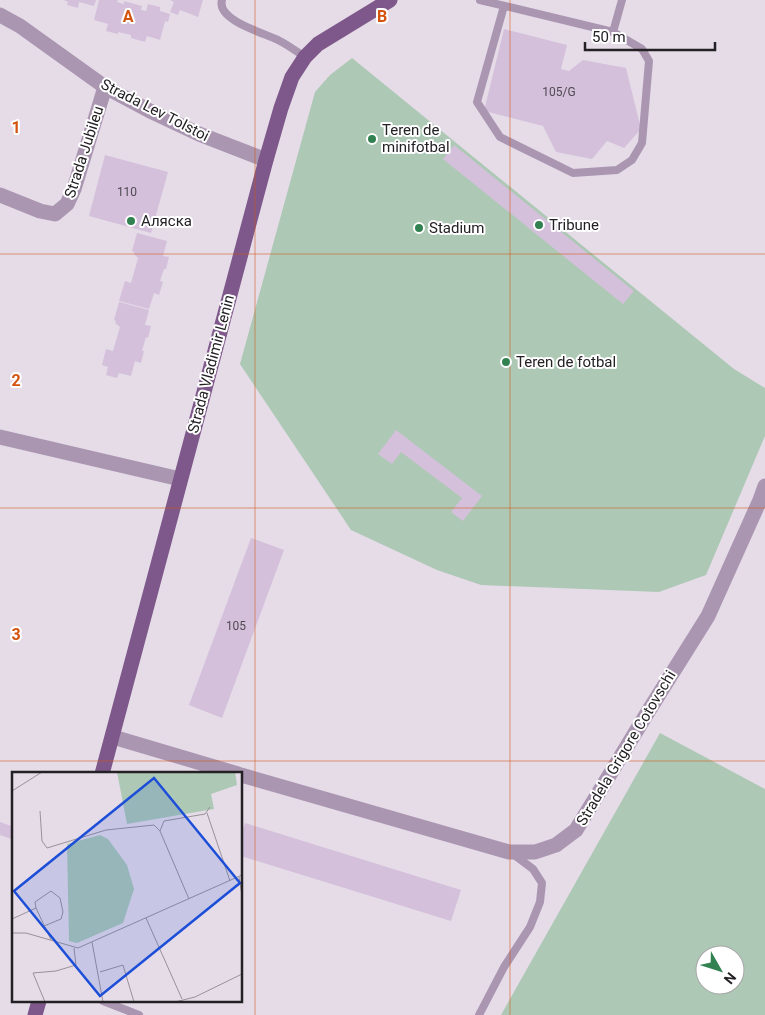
<svg xmlns="http://www.w3.org/2000/svg" width="765" height="1015" font-family="Roboto,sans-serif">
<style>
.green{fill:#adc8b5;fill-rule:evenodd}
.building{fill:#d4c0db}
.lines{fill:none;stroke-linecap:round;stroke-linejoin:round}
.lane{stroke:#ab96b2;stroke-width:8}
.street{stroke:#ab96b2;stroke-width:15}
.primary{stroke:#7e588a;stroke-width:15}
.grid{fill:none;stroke:#d4530e;stroke-width:1;stroke-opacity:0.55}
.poi-dot{fill:#318151;stroke:#fff;stroke-width:2}
.labels{text-anchor:middle;dominant-baseline:central;stroke-width:4;stroke-linejoin:round;paint-order:stroke}
.number-label{font-size:12px;fill:#504952}
.street-label{font-size:15px;fill:#242125;stroke:#fff}
.poi-label{font-size:15px;fill:#242125;stroke:#fff;text-anchor:start}
.inset-road{fill:none;stroke:#98919a;stroke-width:1}
.view{fill:#1d4ed8;fill-opacity:0.15;stroke:#1d4ed8;stroke-width:2.5}
.inset-edge{fill:none;stroke:#242125;stroke-width:2.5}
.grid-label{font-size:16px;text-anchor:middle;font-weight:bold;fill:#d4530e;stroke:#fff;stroke-width:4;stroke-linejoin:round;paint-order:stroke}
</style>
<rect width="100%" height="100%" fill="#e5dce8"/>
<path class="green" d="M352 58 734 369 765 388V436L706 575 659 592 481 585 437 570 351 530 240 364 315 92 330 75Z
M660 733 765 789V1015H501ZM705 955H735V985H705Z"/>
<path class="building" d="M64 0H96L94 6 79 2 78 8 67 5 68 2Z
M99 0H118L117 2 124 4V1L142 6 141 10 146 11 148 4 160 7V11L170 14 168 22 165 21 160 40 147 36 145 42 131 38V35L118 32V34L106 31 108 24 94 20Z
M170 0H203L198 17 180 10 178 15 170 12 174 2Z
M504 29 567 45 561 69 569 71 583 60 626 68 641 129 624 148 607 141 592 159 556 152 543 126 484 111Z
M454 145 634 291 623 304 443 159Z
M105 155 168 172 151 233 89 216Z
M137 233 167 241 163 256 169 257 166 269H164L160 281 163 282 159 295 154 293 149 309 119 301 125 281 131 283 138 258 134 254V252L132 251Z
M119 302 149 310 145 325 151 326 148 338 146 337 142 351H144L141 363 135 361 131 376 119 373 117 378 106 375 108 367 102 365 106 349 113 351 120 327 115 323 116 321 114 320Z
M396 430 482 496 463 521 451 512 462 498 401 452 392 464 378 454Z
M251 538 284 550 222 718 189 705Z
M0 822 14 827V840L0 835Z
M245 823 461 890 451 921 241 856V836Z"/>
<g class="lines">
<path class="lane" d="M222 0C216 20 264 33 278 40 288 45 296 51 305 57
M480 0 613 32 642 49 649 61 642 143 632 160 617 170 573 173 500 137 477 102 504 6
M613 32 622 0
M103 1001 139 1015
M479 1015 504 967 530 927 540 902 542 883 533 869 513 854"/>
<path class="street" d="M0 15 20 26 105 87 150 111 199 134 266 160
M0 195 40 211 55 214 67 204 74 189 105 87
M0 437 180 479
M113 737 238 774
M241 775 509 852H535L556 845 576 830 646 715 708 616 760 500 765 486"/>
<path class="primary" d="M102 774 266 160 281 108 292 77 305 57 318 44 390 0
M35 1015 39 1001"/>
</g>
<path class="grid" d="M255 0V1015M510 0V1015M0 254H765M0 508H765M0 761H765"/>
<g class="poi-dot">
<circle cx="372" cy="139" r="5"/>
<circle cx="131" cy="221" r="5"/>
<circle cx="539" cy="225" r="5"/>
<circle cx="419" cy="228" r="5"/>
<circle cx="506" cy="362" r="5"/>
</g>
<g class="labels">
<g class="number-label">
<text x="559" y="92">105/G</text>
<text x="127" y="192">110</text>
<text x="236" y="626">105</text>
</g>
<g class="street-label">
<text transform="translate(155 110) rotate(27)">Strada Lev Tolstoi</text>
<text transform="translate(84 152) rotate(-72)">Strada Jubileu</text>
<text transform="translate(211 364) rotate(-75)">Strada Vladimir Lenin</text>
<text transform="translate(626 748) rotate(-59)">Stradela Grigore Cotovschi</text>
</g>
<g class="poi-label">
<text x="382" y="130">Teren de<tspan x="382" dy="17">minifotbal</tspan></text>
<text x="141" y="221">Аляска</text>
<text x="549" y="225">Tribune</text>
<text x="429" y="228">Stadium</text>
<text x="516" y="362">Teren de fotbal</text>
</g>
</g>
<g transform="translate(12 772)">
<rect width="230" height="230" fill="#e5dce8"/>
<path d="M105 0H223L225 13 199 22 202 37 115 52ZM88 63 96 67 115 93 122 117 111 151 65 171 57 169 55 72Z" fill="#adc8b5"/>
<path class="inset-road" d="M0 19 30 0M28 39 30 69 35 76 94 58 142 53 148 59 177 127M195 41 218 109M148 59 152 49 193 42 198 35M227 105 230 123M134 146 170 227M0 147 24 136M32 154 49 147 51 140 48 126 39 119 23 130 24 136 39 168M0 161H14L66 176 230 103M80 170 91 230M88 200 111 193 122 230M33 230 21 201 44 199 64 193 62 176M163 230 183 225 230 202"/>
<path class="view" d="M142 6 228 111 88 224 2 119Z"/>
<rect width="230" height="230" class="inset-edge"/>
</g>
<g class="grid-label">
<text x="128" y="22">A</text>
<text x="382" y="22">B</text>
<text x="16" y="133">1</text>
<text x="16" y="386">2</text>
<text x="16" y="640">3</text>
</g>
<g transform="translate(720 970) rotate(129)"><circle r="24" fill="#ffffff" stroke="#a7a6a8"/>
<path d="M0-4L9 19L0 12L-9 19Z" fill="#318151"/>
<text y="-8" font-size="14" font-weight="bold" text-anchor="middle" fill="#242125">N</text>
</g>
<path d="M585 42v8h130v-8" fill="none" stroke="#242125" stroke-width="2.5"/>
<text x="592" y="42" font-size="15" fill="#242125" stroke="#ffffff" stroke-width="4" paint-order="stroke">50 m</text>
</svg>
